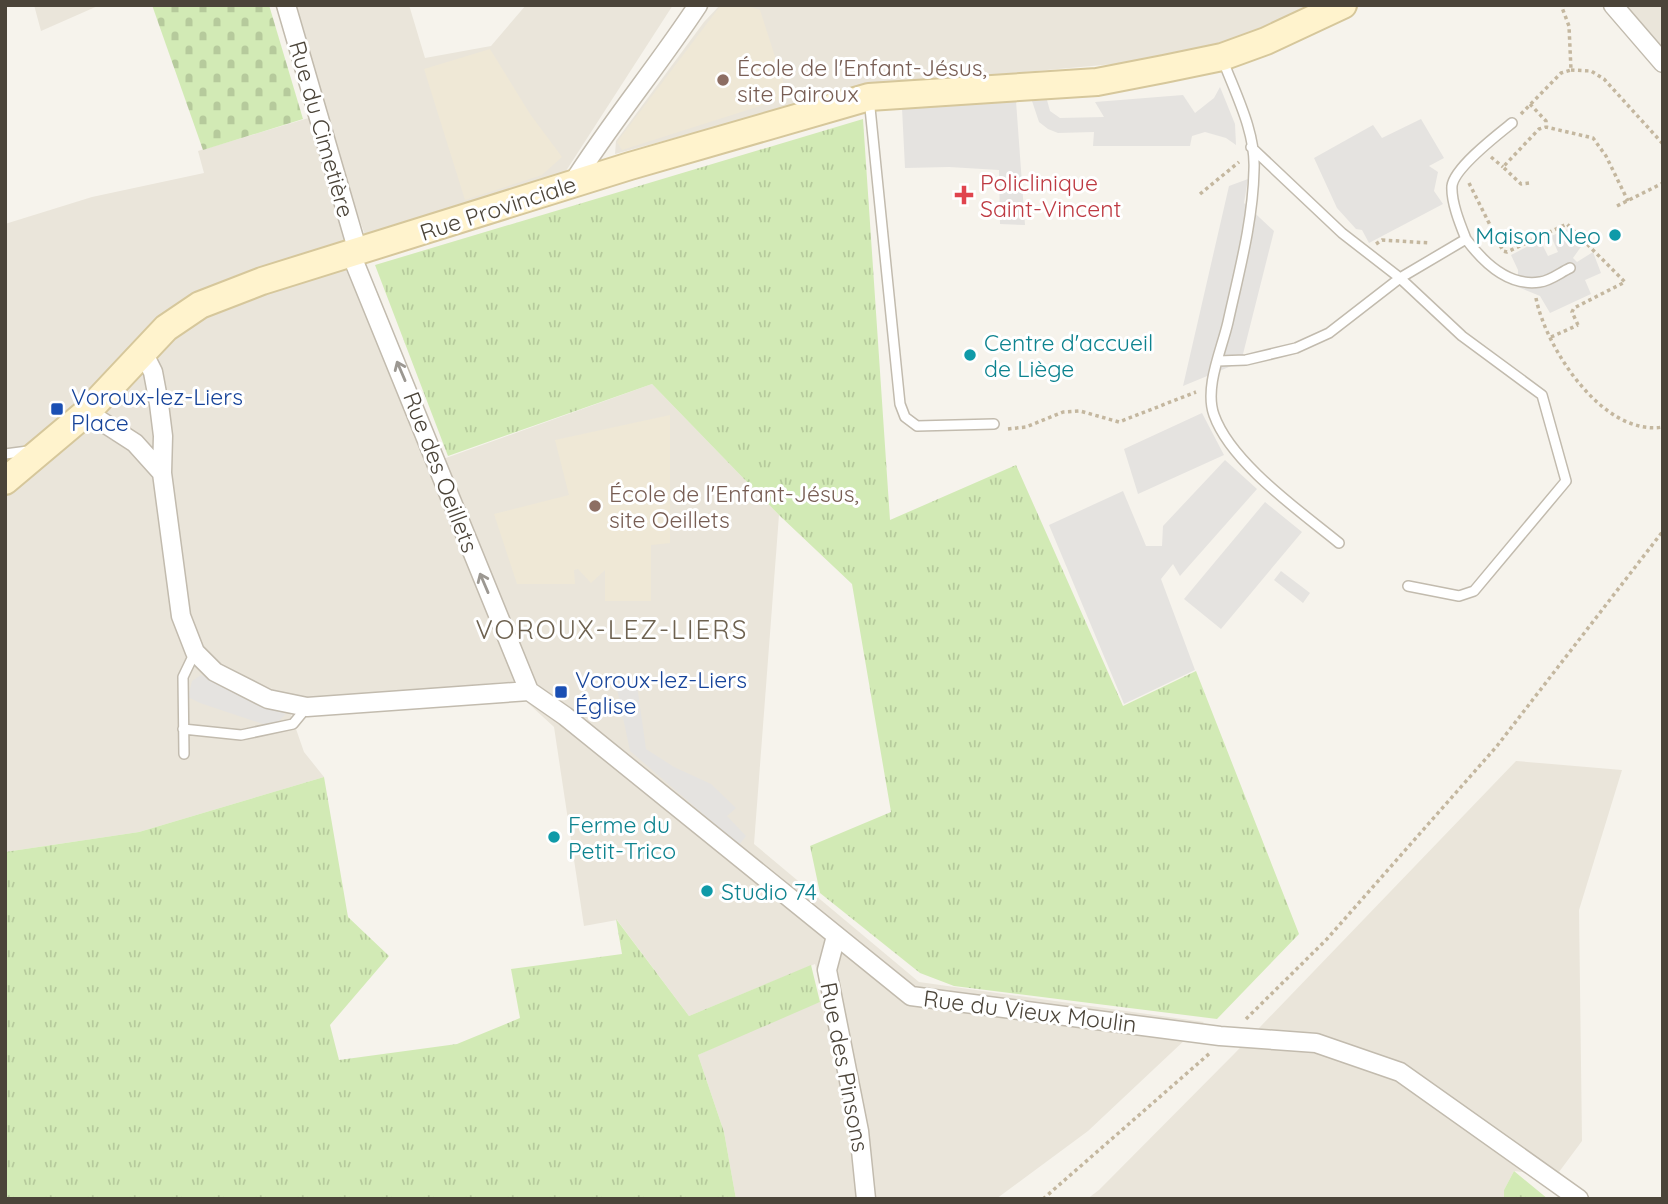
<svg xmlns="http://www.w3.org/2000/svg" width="1668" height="1204" font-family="Quicksand,sans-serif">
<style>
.residential{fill:#eae5da}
.education{fill:#efe8d6}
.grass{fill:url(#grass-tufts)}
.cemetery{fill:url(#cemetery-stones)}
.parking{fill:#e5e3e0}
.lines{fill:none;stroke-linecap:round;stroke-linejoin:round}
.lane-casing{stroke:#c2bbae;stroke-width:12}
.street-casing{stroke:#c2bbae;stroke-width:21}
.secondary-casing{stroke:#d6c79b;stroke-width:30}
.path{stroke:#c4b79f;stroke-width:3.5;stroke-dasharray:3.5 3.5;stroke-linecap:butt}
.lane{stroke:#fff;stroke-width:9}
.street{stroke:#fff;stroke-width:18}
.secondary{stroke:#fff3cd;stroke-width:26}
.oneway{stroke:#9c9892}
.education-dot{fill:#8d6e63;stroke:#fff;stroke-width:2.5}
.health-dot{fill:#e0444e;stroke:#fff;stroke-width:2.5}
.culture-dot{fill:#0f9aa8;stroke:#fff;stroke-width:2.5}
.transit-dot{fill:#1a4fb4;stroke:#fff;stroke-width:2.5}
.labels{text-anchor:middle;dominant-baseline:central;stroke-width:6;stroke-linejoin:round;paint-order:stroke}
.education-label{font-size:23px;fill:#785e54;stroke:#fff;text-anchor:start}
.street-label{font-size:23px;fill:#4b4439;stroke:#fff}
.health-label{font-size:23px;fill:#be3a42;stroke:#fff;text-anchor:start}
.culture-label{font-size:23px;fill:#0d838f;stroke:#fff;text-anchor:start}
.transit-label{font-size:23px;fill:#164399;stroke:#fff;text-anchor:start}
.quarter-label{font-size:26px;letter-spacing:2px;fill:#6e6250;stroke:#fff}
</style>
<defs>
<pattern id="grass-tufts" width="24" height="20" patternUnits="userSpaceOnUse" patternTransform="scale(1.75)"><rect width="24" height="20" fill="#d2eab5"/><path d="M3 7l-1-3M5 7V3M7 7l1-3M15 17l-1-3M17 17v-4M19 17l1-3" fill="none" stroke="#b6ca9c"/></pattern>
<pattern id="cemetery-stones" width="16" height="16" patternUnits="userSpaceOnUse" patternTransform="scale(1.75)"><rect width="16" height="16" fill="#d2eab5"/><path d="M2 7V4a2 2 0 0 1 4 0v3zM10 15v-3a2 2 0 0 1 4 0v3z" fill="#b6ca9c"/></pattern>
</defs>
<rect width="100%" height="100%" fill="#f6f3ec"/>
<path class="residential" d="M34 5H100L41 31Z
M285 5H409L425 58 491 46 526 5H673L564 174 366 238Z
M720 5H1326L1208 52 1114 64 866 86 615 154 616 141 704 22Z
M1617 5H1663V58Z
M312 117 432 463 652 384 779 515 754 844 919 982 1204 1022 1088 1131 996 1199H736L724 1132 698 1055 772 1020 825 1000 815 964 689 1016 617 920 584 926 554 727 505 682 287 703 304 752 324 777 139 832 5 852V224L92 197 204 173 198 151Z
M1516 761 1622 770 1579 910 1582 1141 1556 1176 1514 1171 1504 1190V1199H1087L1099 1190 1235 1053Z"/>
<path class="education" d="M721 5H744L760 10 788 97 622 150 617 142Z
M490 49 530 114 562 157 542 175 465 200 424 69Z
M670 415V543L651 545V601H605V570L591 583 578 569 574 570 575 584H517L494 514 569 495 555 440Z"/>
<path class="grass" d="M863 119 890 520 1016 465 1123 706 1196 671 1299 934 1217 1019 954 986 920 973 820 893 810 846 891 812 852 584 779 515 652 384 448 456 375 265Z
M324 777 348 917 389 956 330 1025 339 1060 457 1044 520 1018 511 969 622 954 616 919 689 1016 811 965 820 1002 698 1055 724 1132 736 1199H5V852L139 832Z
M1514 1171 1548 1199H1504V1190Z"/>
<path class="cemetery" d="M152 5H269L303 119 203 150Z"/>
<path class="parking" d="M1220 87 1235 124 1236 145 1226 138 1205 132 1192 136 1190 146H1093L1094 132 1058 133 1048 129 1039 122 1032 101 1047 100 1050 111 1060 118 1104 117 1095 102 1183 95 1195 113 1214 98Z
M1016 101 1025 225 1000 224 999 170 949 167 905 168 902 108Z
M1421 119 1444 158 1429 166 1438 172 1434 191 1443 204 1369 243 1362 230 1356 229 1337 208 1314 158 1373 125 1382 138Z
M1248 179 1244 203 1274 231 1241 362 1183 386 1229 186Z
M1568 229 1583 244 1573 258 1577 262 1593 252 1601 273 1585 280 1591 294 1550 313 1540 296 1518 287V270L1511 255 1540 240 1548 256 1558 252 1551 236Z
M1202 413 1224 455 1138 494 1124 449Z
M1225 460 1257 489 1180 576 1173 564 1161 579 1195 670 1124 704 1049 525 1123 491 1146 546H1162L1163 526Z
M1265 502 1302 532 1221 629 1184 599Z
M1281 571 1310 593 1303 603 1274 580Z
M201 675 250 700 286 714 272 727 200 703 188 697 192 681Z
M616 684 637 685 646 749 674 767 711 784 736 808 727 816 746 836 739 845 630 751Z"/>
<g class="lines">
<defs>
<path id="lane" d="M1222 58C1235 93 1256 132 1254 170 1253 221 1239 272 1228 322 1222 349 1204 387 1214 415 1231 463 1300 511 1339 543
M869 98 900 404 905 417 917 426 994 424
M1251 147 1342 233 1400 278 1462 336 1542 395 1566 481 1474 591 1459 596 1408 586
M1466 239C1483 262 1508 287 1540 282 1550 281 1561 272 1570 268
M1218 361 1246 360 1296 348 1329 333 1400 278 1466 239C1460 224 1451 202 1452 186 1454 168 1497 135 1512 123
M5 454 28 451
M183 729 241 735 293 724 307 707
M184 754 183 677 195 652"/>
<path id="street" d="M286 5 358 252
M1613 5 1663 63
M572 184C611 122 658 66 698 5
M351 254 529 691
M143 352 153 372 159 404 163 436 162 473 181 616 195 652 215 672 268 699 307 707 529 691 565 716 911 996 1220 1036 1316 1043 1400 1072 1579 1199
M87 412 135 443 162 473
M836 936 827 970 859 1131 866 1199"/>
<path id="secondary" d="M5 481 87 412 166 328 200 305 262 281 630 166 869 97 1097 82 1164 69 1222 57 1266 41 1343 5"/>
</defs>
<use href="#lane" class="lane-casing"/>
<use href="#street" class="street-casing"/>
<use href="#secondary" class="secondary-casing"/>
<path class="path" d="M1571 70 1591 71 1604 79 1663 144
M1530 104 1546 121V127L1593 138 1606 156 1628 201
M1521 114 1561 73 1571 70 1569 26 1561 5
M1491 157 1503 167
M1469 183 1503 251 1507 252 1567 224 1625 282 1574 308 1572 312 1578 325
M1529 183 1521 184 1503 167 1539 129 1546 127
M1200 194 1239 162
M1617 206 1663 183
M1376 244 1382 240 1430 243
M1536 298C1545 346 1602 437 1663 427
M1551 337 1578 325
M1008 429 1026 427 1063 412 1080 411 1119 422 1196 392
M1246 1019 1327 939 1497 746 1663 531
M1043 1199 1210 1053"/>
<use href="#lane" class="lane"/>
<use href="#street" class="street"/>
<use href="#secondary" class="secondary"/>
</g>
<defs><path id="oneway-shaft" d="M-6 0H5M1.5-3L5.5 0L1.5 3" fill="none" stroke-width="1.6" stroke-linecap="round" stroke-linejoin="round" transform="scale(1.75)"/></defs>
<g class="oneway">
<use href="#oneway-shaft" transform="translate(401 371) rotate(-113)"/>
<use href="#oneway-shaft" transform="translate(484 583) rotate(-113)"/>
</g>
<g class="education-dot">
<circle cx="723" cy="80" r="7"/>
<circle cx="595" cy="506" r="7"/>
</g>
<path class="health-dot" d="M960.5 184.5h7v7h7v7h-7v7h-7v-7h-7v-7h7z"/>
<g class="culture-dot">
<circle cx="1615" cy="235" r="7"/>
<circle cx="970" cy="355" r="7"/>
<circle cx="554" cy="837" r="7"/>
<circle cx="707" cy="891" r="7"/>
</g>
<g class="transit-dot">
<rect x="50" y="402" width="14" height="14" rx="3.5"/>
<rect x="554" y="685" width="14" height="14" rx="3.5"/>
</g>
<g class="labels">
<g class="education-label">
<text x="737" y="67">École de l'Enfant-Jésus,<tspan x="737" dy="26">site Pairoux</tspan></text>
<text x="609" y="493">École de l'Enfant-Jésus,<tspan x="609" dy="26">site Oeillets</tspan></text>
</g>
<g class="street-label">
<text transform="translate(322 129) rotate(74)">Rue du Cimetière</text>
<text transform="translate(498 208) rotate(-18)">Rue Provinciale</text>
<text transform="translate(441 472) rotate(69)">Rue des Oeillets</text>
<text transform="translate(1030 1011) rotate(7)">Rue du Vieux Moulin</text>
<text transform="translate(845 1067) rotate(79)">Rue des Pinsons</text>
</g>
<g class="health-label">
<text x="980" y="182">Policlinique<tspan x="980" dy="26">Saint-Vincent</tspan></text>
</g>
<g class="culture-label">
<text x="1601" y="235" text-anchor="end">Maison Neo</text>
<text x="984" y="342">Centre d'accueil<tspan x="984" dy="26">de Liège</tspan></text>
<text x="568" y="824">Ferme du<tspan x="568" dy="26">Petit-Trico</tspan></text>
<text x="721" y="891">Studio 74</text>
</g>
<g class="transit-label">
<text x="71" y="396">Voroux-lez-Liers<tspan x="71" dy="26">Place</tspan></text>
<text x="575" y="679">Voroux-lez-Liers<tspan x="575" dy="26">Église</tspan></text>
</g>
<g class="quarter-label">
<text x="612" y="629">VOROUX-LEZ-LIERS</text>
</g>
</g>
<rect width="1668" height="1204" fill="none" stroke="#4b4439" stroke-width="14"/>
</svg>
